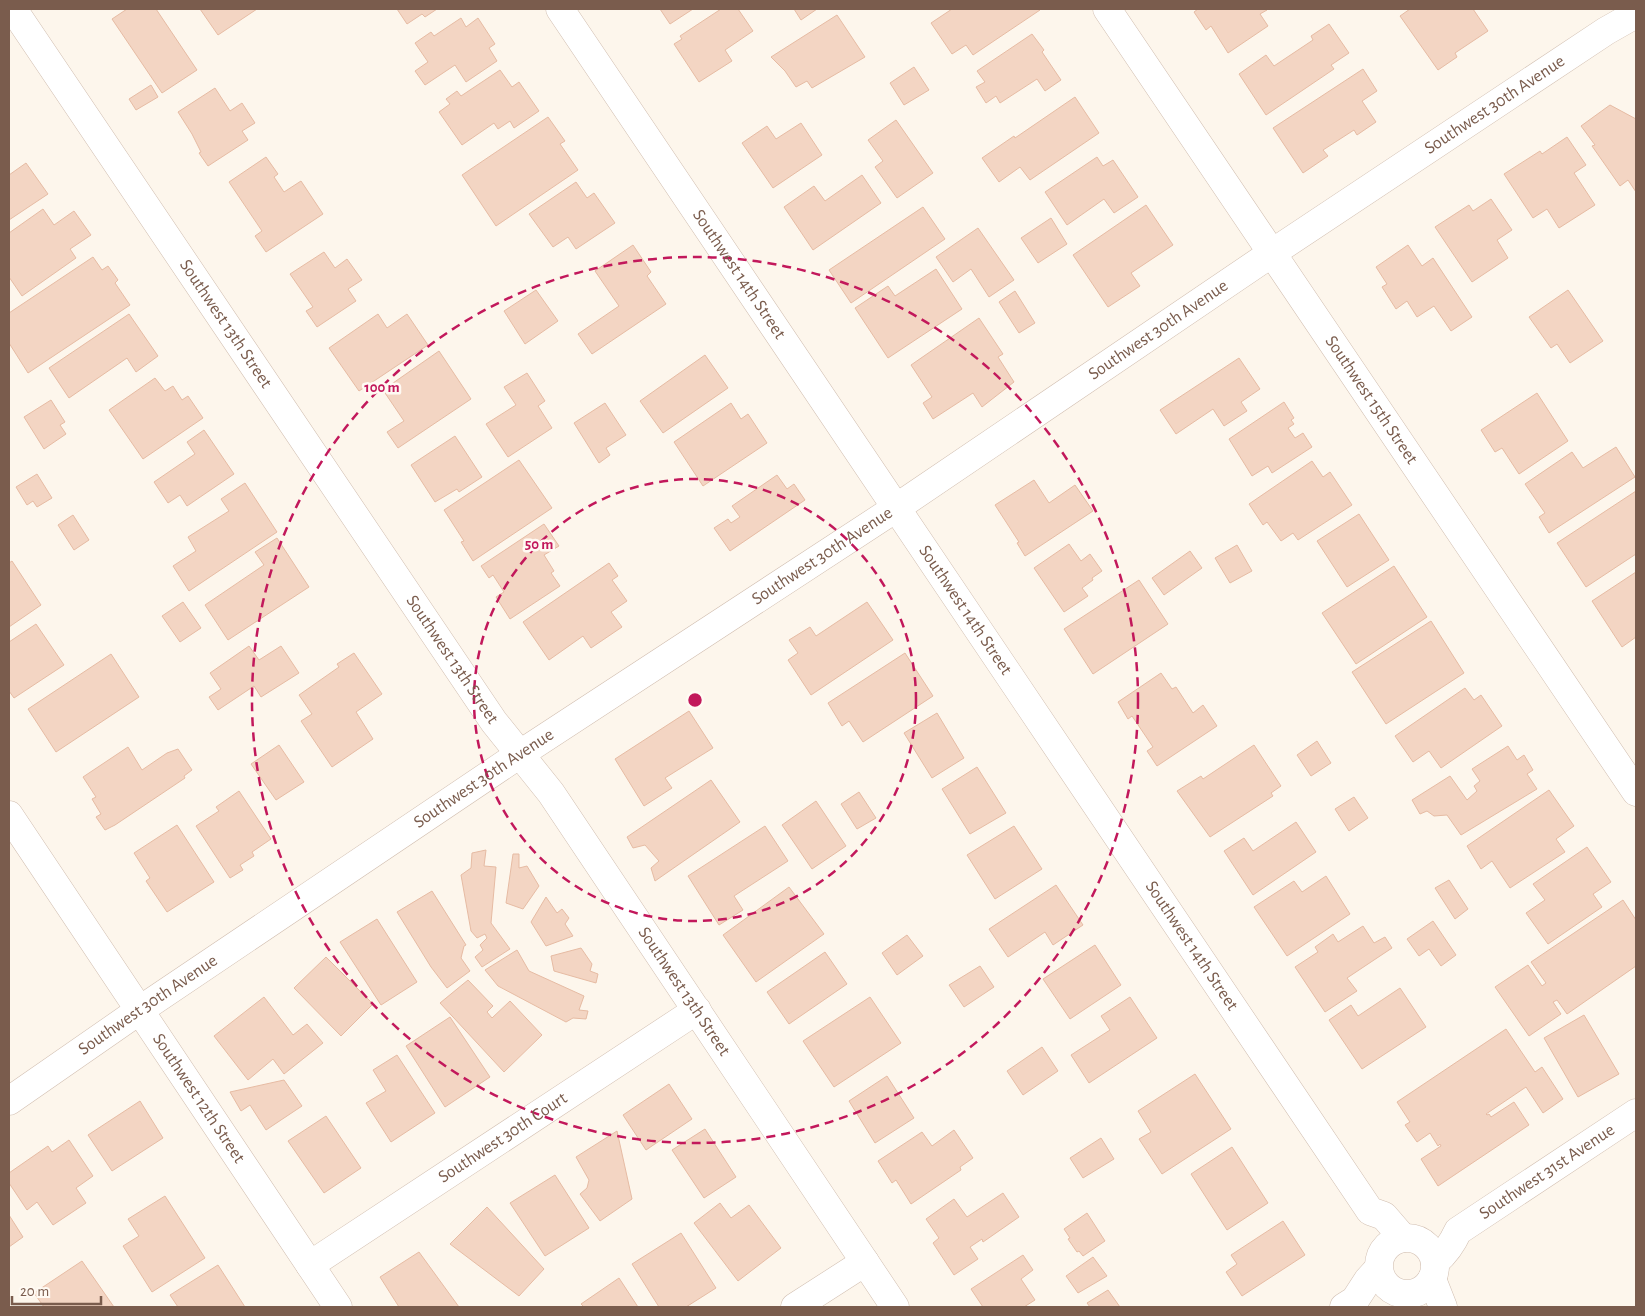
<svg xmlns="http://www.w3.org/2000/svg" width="1645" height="1316" font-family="'Alegreya Sans',sans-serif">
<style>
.building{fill:#f3d5c3;stroke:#e6bba3}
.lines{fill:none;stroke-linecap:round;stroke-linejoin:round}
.minor-casing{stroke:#d1beb0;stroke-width:29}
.minor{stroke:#fff;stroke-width:28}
.ring{fill:none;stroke:#c2185b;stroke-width:2.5;stroke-dasharray:9 6}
.labels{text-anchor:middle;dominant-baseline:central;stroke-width:5;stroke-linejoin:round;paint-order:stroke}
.street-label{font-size:18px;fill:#7a5c4d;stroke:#fffaf3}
.centre{fill:#c2185b;stroke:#fffaf3;stroke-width:2.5}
.ring-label{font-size:15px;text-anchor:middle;font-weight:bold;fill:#c2185b;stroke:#fffaf3;stroke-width:5;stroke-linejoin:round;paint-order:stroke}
</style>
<rect width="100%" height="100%" fill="#fdf6ec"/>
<path class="building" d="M127 9H156L197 70 162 93 112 19Z
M200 9H257L218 35Z
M397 9H437L425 17 422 14 407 24Z
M660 9H693L670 24Z
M721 9H738L753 31 725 50 732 61 699 82 674 44 682 39 680 36Z
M794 9H817L801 20Z
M952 9H1039L1040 10 973 55 966 45 952 54 931 23Z
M1198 9H1266L1267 10 1260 14 1268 26 1228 53 1211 26 1206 30 1194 12Z
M1410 9H1473L1488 31 1455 53 1457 57 1438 70 1400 16Z
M837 15 865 57 812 88 807 81 796 87 785 71 771 57Z
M461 18 466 27 478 18 495 44 489 48 497 61 466 82 455 65 425 85 415 71 428 62 415 43 431 32 434 36Z
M1329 24 1349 53 1331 65 1334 69 1266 115 1239 74 1266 55 1274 66 1313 40 1311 36Z
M1032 34 1044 50 1042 52 1061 80 1045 91 1037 79 1000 103 996 96 986 103 976 87 985 82 977 71Z
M914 67 929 90 904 105 890 83Z
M1363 69 1377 91 1362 101 1376 122 1357 135 1354 130 1323 150 1328 156 1303 173 1273 128Z
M500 70 512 87 519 82 539 111 514 128 510 121 498 129 494 123 462 145 439 112 450 104 446 99 457 91 461 96Z
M151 85 158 97 136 110 129 99Z
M215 88 230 111 242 103 255 123 242 131 248 140 208 166 199 153 201 152 192 134 178 112Z
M1075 97 1099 133 1030 180 1020 167 999 182 982 158 1014 136 1015 138Z
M1610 105 1636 119V192L1628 180 1620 186 1592 146 1595 145 1581 126Z
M548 117 565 141 560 144 578 170 496 226 462 175Z
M896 120 933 173 897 198 875 167 883 161 868 140Z
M801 123 822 155 773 188 742 143 767 126 776 139Z
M1567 137 1586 165 1574 173 1595 205 1559 228 1547 209 1533 218 1504 174 1540 151 1542 154Z
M266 157 278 174 274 177 284 192 301 181 323 214 266 252 255 236 262 231 229 182Z
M1097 157 1103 166 1113 160 1138 197 1114 213 1104 199 1067 225 1045 192Z
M26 163 48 194 9 220V175Z
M862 175 881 203 813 250 784 207 814 186 825 201Z
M576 182 587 198 594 193 615 223 576 249 568 237 553 247 529 214Z
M1491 199 1512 230 1497 240 1508 258 1472 282 1435 227 1469 205 1473 211Z
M1146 205 1173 245 1131 273 1140 286 1108 307 1073 255Z
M923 207 945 239 851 303 829 270Z
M43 209 54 225 74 211 91 235 70 249 76 258 22 296 9 277V233Z
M1051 218 1067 244 1038 263 1021 238Z
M978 228 1014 280 989 297 971 269 953 282 936 257Z
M633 245 651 272 647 276 666 304 592 354 578 334 619 306 595 271Z
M1408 245 1422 266 1433 258 1472 317 1451 331 1434 306 1417 317 1407 301 1396 309 1382 287 1387 284 1376 267Z
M324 252 335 268 347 259 362 280 348 289 356 301 317 327 306 311 313 307 290 274Z
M93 257 102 270 108 266 118 280 115 283 130 305 28 373 9 343V313Z
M936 269 962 309 888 358 855 308 888 286 895 296Z
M536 290 558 321 525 344 504 311Z
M1568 290 1603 341 1570 363 1557 344 1551 348 1529 317Z
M1015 291 1035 323 1019 333 999 302Z
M129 314 158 356 136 372 127 358 69 398 49 368Z
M378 314 387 328 407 314 428 345 359 391 329 348Z
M979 318 1003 354 998 357 1014 382 982 407 973 393 933 419 923 403 932 397 911 365Z
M439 351 471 399 398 448 387 432 404 421 383 390Z
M705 355 728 388 663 433 640 401Z
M1239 358 1260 389 1241 402 1247 411 1224 426 1213 409 1176 434 1160 410Z
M527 373 545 401 538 406 552 428 508 457 486 424 516 405 504 387Z
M155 378 165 391 173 386 182 400 188 396 203 418 143 459 109 410Z
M1537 393 1568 441 1519 474 1502 448 1495 452 1481 430Z
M51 400 65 422 60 425 66 434 44 449 24 417Z
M1284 402 1294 418 1291 420 1294 424 1288 428 1295 438 1303 433 1312 447 1272 473 1268 466 1252 476 1229 439Z
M605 403 626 435 606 448 610 455 599 463 574 423Z
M731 403 741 419 748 414 767 443 703 486 674 442Z
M204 430 234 474 187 506 180 495 168 503 154 482 195 454 187 442Z
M455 436 482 477 459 492 457 489 435 502 411 465Z
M1616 447 1635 477 1549 533 1539 517 1545 513 1525 484 1572 452 1583 468Z
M519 460 552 508 473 561 461 542 464 541 444 510Z
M1312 461 1323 477 1330 472 1352 505 1298 540 1293 533 1281 541 1267 522 1263 525 1249 504Z
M37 474 52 498 37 507 33 501 27 505 16 487Z
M777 475 787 489 794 484 805 500 730 551 714 528 728 519 731 523 740 517 732 506Z
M1034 480 1049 503 1075 485 1093 511 1025 556 1017 543 1019 542 995 505Z
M245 483 277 532 189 591 173 566 196 551 188 537 229 511 221 499Z
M1636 491V554L1586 587 1557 543Z
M1359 514 1389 560 1347 587 1317 541Z
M73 515 89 540 74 550 58 525Z
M544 524 559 546 544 555 554 571 551 573 560 586 510 619 496 597 504 592 493 575 489 578 481 566Z
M277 538 309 587 228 640 205 605 264 565 255 552Z
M1069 544 1081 561 1090 554 1102 571 1092 578 1093 580 1082 588 1088 596 1064 612 1034 568Z
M1237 545 1252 571 1230 583 1215 558Z
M1190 551 1202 568 1164 595 1152 578Z
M12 561 41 605 9 627V563Z
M609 563 618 576 612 580 627 601 611 612 622 627 591 648 583 636 549 660 523 622Z
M1394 566 1427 617 1356 664 1322 613Z
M1636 572V637L1622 647 1592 601Z
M1139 580 1168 624 1093 674 1064 629Z
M183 602 201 628 180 642 162 616Z
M867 602 893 640 811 695 788 660 798 653 789 640 810 627 816 636Z
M1431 621 1464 673 1386 724 1352 672Z
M36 624 64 665 14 698 9 691V642Z
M249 646 259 660 281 646 299 673 261 697 254 686 218 710 209 697 221 689 210 673Z
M354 653 382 694 356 712 373 739 332 767 301 721 312 714 299 695 339 667 337 664Z
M905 653 933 696 863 742 849 721 842 726 828 703Z
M111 654 139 697 56 752 28 709Z
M1161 673 1172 689 1176 687 1193 713 1203 705 1217 726 1157 766 1147 751 1153 747 1132 716 1128 719 1118 702Z
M1465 688 1474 700 1481 695 1502 726 1441 768 1429 751 1413 762 1395 736Z
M689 711 713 748 665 778 672 788 644 806 615 759Z
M937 713 964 758 932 778 904 733Z
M1317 741 1331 763 1311 776 1297 755Z
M279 745 304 782 276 800 251 764Z
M1254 745 1281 786 1271 793 1273 796 1210 837 1177 791 1201 776 1203 779Z
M1508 746 1517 760 1524 755 1533 770 1527 774 1537 789 1461 835 1447 815 1434 816 1427 811 1420 814 1412 800 1450 776 1467 800 1477 791 1474 786 1480 781 1472 769Z
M128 747 142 770 167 753 178 749 192 770 184 776 185 778 115 825 105 830 96 817 101 814 92 799 96 797 83 777Z
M977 767 1006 813 970 834 942 789Z
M711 780 740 822 655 881 651 868 659 861 645 845 633 848 627 837Z
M1549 790 1574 826 1556 839 1565 852 1510 888 1492 861 1481 869 1467 846Z
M239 791 271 839 252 852 254 856 240 865 243 870 230 878 196 826 219 811 216 807Z
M859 792 876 818 857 829 841 804Z
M1354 797 1368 818 1349 831 1335 809Z
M816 801 846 846 812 869 782 825Z
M1296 822 1316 852 1253 895 1224 851 1244 838 1253 851Z
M177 825 214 882 167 912 146 881 150 878 134 853Z
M765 826 788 861 734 896 743 910 719 925 688 876Z
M1014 826 1042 869 995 899 967 855Z
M1587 847 1611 882 1593 894 1602 907 1548 944 1526 913 1545 900 1533 884Z
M486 850 484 866 496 867 491 923 510 949 482 967 475 957 483 950 480 945 487 938 485 934 477 938 471 931 461 875 471 868 472 853Z
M513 854H519V868L527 866 539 886 523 909 506 903Z
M1326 876 1350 914 1287 956 1254 907 1294 881 1302 892Z
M1449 880 1468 909 1455 919 1435 888Z
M1056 885 1083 925 1053 945 1045 932 1008 957 989 929Z
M789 887 824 934 756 982 723 935Z
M432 891 466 945 464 946 461 958 470 971 447 988 431 967 397 912Z
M546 897 557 913 562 909 569 918 565 924 573 936 546 946 531 922Z
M1623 900 1636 920V966L1567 1014 1557 1000 1553 1002 1561 1014 1529 1036 1495 987 1528 965 1542 986 1546 983 1531 962Z
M377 919 417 982 381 1005 340 942Z
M1433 921 1456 955 1441 966 1429 949 1419 956 1407 939Z
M1363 926 1374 943 1385 937 1392 948 1347 978 1357 991 1325 1012 1295 967 1318 952 1315 947 1333 934 1338 942Z
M907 935 923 956 897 975 882 953Z
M1095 945 1121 985 1070 1019 1043 979Z
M581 948 592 964 590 971 598 974 596 983 554 971 551 956Z
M517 950 529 971 584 996 579 1010 588 1011 586 1019 573 1018 566 1022 498 986 485 970Z
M825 952 847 984 789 1024 767 992Z
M326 957 373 1004 341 1036 294 988Z
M980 966 994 987 964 1007 949 985Z
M468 980 493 1006 487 1012 492 1018 510 1001 542 1035 504 1072 440 1003Z
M1400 988 1426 1027 1362 1069 1329 1020 1351 1005 1358 1016Z
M264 997 293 1035 307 1024 323 1043 284 1074 273 1059 248 1080 214 1036Z
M870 997 901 1043 834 1087 803 1041Z
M1130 997 1157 1038 1089 1083 1071 1055 1110 1030 1101 1016Z
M1584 1015 1619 1074 1578 1097 1544 1038Z
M450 1017 490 1077 445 1107 406 1046Z
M1506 1029 1535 1072 1542 1067 1563 1099 1543 1113 1526 1087 1486 1114 1487 1115 1489 1114 1491 1117 1514 1102 1529 1125 1438 1186 1421 1159 1441 1146 1440 1144 1438 1146 1430 1133 1417 1142 1405 1125 1410 1122 1397 1102Z
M1042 1047 1058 1071 1023 1095 1007 1071Z
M397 1055 435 1113 391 1142 366 1103 386 1091 373 1070Z
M1195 1074 1231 1129 1162 1174 1139 1139 1151 1132 1138 1111Z
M887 1076 914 1118 875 1143 849 1101Z
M284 1080 302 1106 266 1130 250 1105 241 1111 230 1092Z
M669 1084 692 1119 646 1150 623 1115Z
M140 1101 163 1138 112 1171 88 1135Z
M326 1116 361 1168 324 1193 288 1141Z
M705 1129 736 1177 704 1198 672 1150Z
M954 1130 973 1158 960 1167 961 1170 911 1204 896 1180 892 1183 878 1161 922 1132 932 1146Z
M617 1131 632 1199 600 1221 580 1194 587 1188 589 1180 576 1157Z
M1101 1138 1114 1159 1083 1178 1070 1158Z
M69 1140 93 1176 76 1188 86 1203 53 1225 37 1202 27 1210 9 1183V1173L48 1146 52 1152Z
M1232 1147 1268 1203 1227 1230 1191 1174Z
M555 1175 589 1228 545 1256 510 1203Z
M1003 1193 1019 1217 983 1242 982 1239 970 1247 978 1259 954 1275 933 1243 939 1238 926 1219 954 1199 967 1217Z
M165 1196 205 1258 152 1292 123 1246 139 1236 128 1219Z
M720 1203 731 1218 749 1205 781 1248 738 1281 694 1223Z
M487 1207 544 1269 519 1296 450 1244Z
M1087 1213 1105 1241 1083 1256 1079 1251 1077 1252 1068 1239 1070 1238 1064 1229Z
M9 1215 23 1237 9 1247Z
M1283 1221 1305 1255 1242 1296 1226 1272 1237 1264 1231 1255Z
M681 1233 716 1288 686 1307H659L632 1264Z
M419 1252 459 1307H399L380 1277Z
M1023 1255 1033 1270 1021 1279 1035 1300 1024 1307H983L971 1289Z
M1093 1257 1107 1276 1078 1293 1066 1276Z
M82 1261 114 1307H44L34 1293Z
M218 1265 245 1307H178L170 1295Z
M619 1278 638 1307H584L581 1304Z
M1108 1290 1120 1307H1090L1087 1303Z"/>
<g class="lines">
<defs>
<g id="minor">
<path id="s1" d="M13 9 494 722 551 793 895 1307"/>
<path id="s2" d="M560 9 1366 1205 1370 1211 1384 1216 1403 1238"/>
<path id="s3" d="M1107 9 1636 792"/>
<path id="s4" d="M9 815 338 1307"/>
<path id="s5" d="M9 1101 140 1010 520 754 896 508 1272 253 1606 31 1636 14"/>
<circle cx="1407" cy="1266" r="28"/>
<path id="s6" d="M1435 1262C1446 1253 1452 1244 1458 1231L1636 1113"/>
<path id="s7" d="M310 1265 697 1010"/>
<path d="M1432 1279 1443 1307"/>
<path d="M795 1307 865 1262"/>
<path d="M1344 1307 1355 1300 1368 1280 1378 1269"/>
</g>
</defs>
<use href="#minor" class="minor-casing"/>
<use href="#minor" class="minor"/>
</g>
<g class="ring">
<circle cx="695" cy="700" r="221"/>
<circle cx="695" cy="700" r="443"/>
</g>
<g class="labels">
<g class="street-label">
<text stroke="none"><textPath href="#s5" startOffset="1789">Southwest 30th Avenue</textPath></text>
<text stroke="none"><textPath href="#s2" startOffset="320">Southwest 14th Street</textPath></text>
<text stroke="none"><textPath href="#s1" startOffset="380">Southwest 13th Street</textPath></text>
<text stroke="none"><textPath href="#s5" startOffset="1384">Southwest 30th Avenue</textPath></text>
<text stroke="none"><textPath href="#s3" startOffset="472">Southwest 15th Street</textPath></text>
<text stroke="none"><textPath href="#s5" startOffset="979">Southwest 30th Avenue</textPath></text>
<text stroke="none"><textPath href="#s2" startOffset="725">Southwest 14th Street</textPath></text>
<text stroke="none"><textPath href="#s1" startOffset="785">Southwest 13th Street</textPath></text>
<text stroke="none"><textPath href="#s5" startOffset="574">Southwest 30th Avenue</textPath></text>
<text stroke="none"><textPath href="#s2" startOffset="1130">Southwest 14th Street</textPath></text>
<text stroke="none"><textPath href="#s1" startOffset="1190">Southwest 13th Street</textPath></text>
<text stroke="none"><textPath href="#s5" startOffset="169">Southwest 30th Avenue</textPath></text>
<text stroke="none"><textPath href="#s4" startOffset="341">Southwest 12th Street</textPath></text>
<text stroke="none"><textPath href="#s7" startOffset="231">Southwest 30th Court</textPath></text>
<text stroke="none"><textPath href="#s6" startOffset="146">Southwest 31st Avenue</textPath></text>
</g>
</g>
<circle cx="695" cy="700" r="8" class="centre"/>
<g class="ring-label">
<text x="382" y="392">100 m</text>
<text x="539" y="549">50 m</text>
</g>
<rect width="1645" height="1316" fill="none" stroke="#7a5c4d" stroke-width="20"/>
<path d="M12 1296v8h89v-8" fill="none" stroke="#7a5c4d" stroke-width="2.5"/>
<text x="20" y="1296" font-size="15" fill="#7a5c4d" stroke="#fffaf3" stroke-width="4" paint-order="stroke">20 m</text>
</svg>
